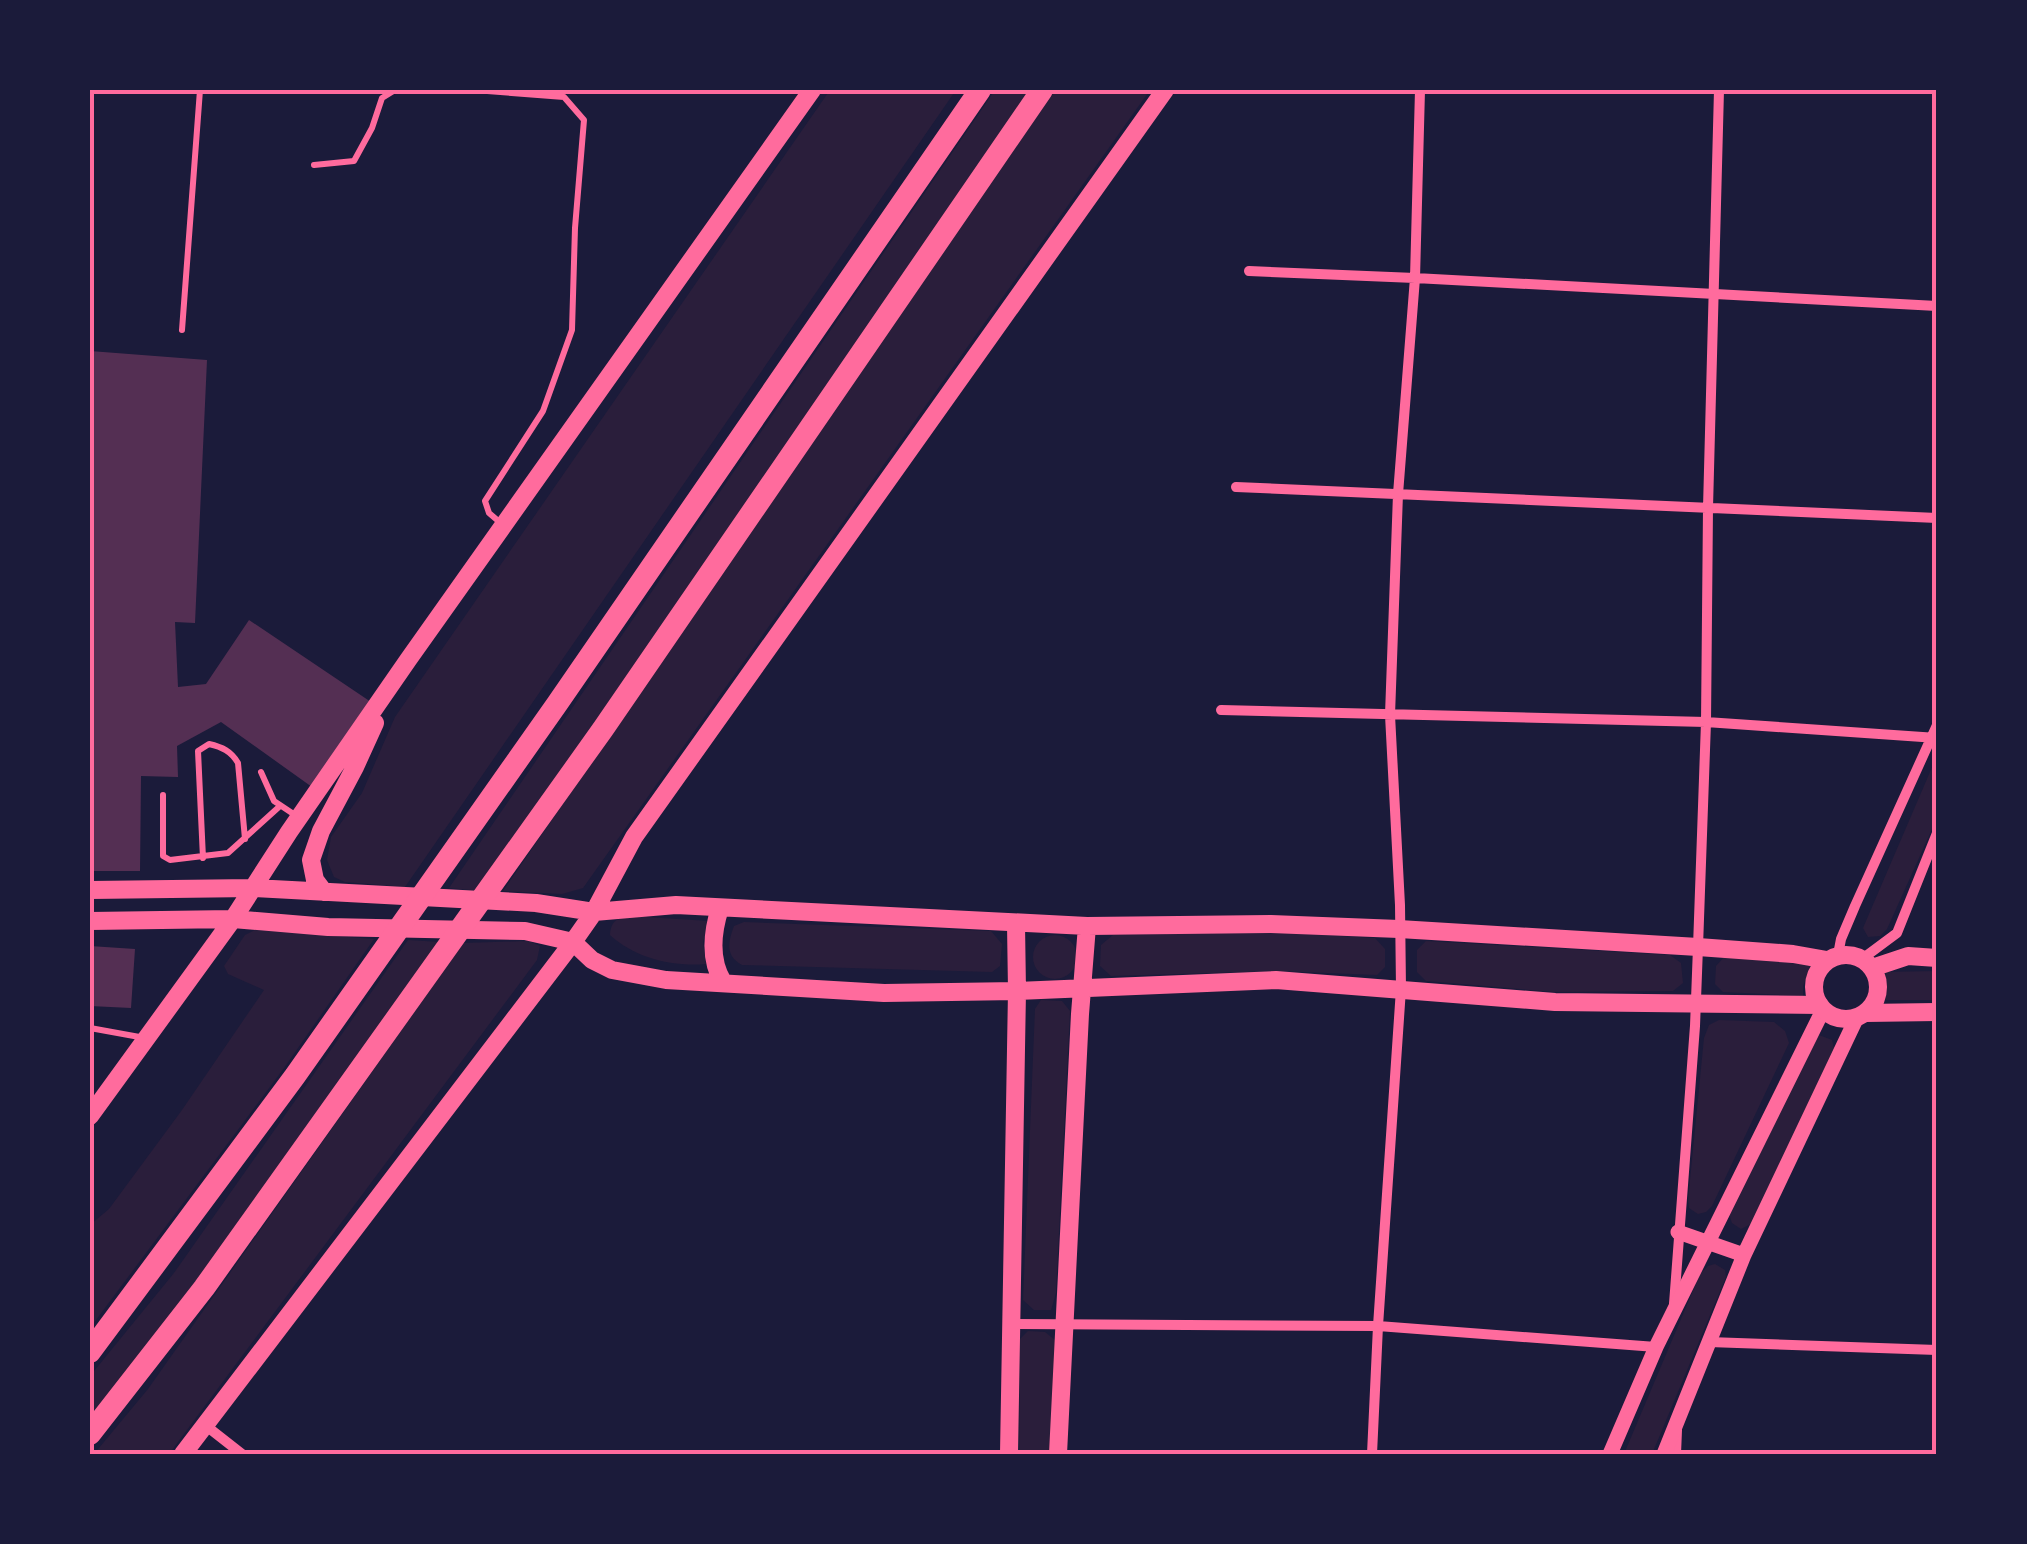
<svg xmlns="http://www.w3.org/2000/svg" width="2027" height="1544" font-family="Bitter,serif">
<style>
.green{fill:#2a1e3b}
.building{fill:#542f53}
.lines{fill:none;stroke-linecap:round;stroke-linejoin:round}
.service{stroke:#ff6b9d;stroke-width:6}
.minor{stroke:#ff6b9d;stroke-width:10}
.tertiary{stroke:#ff6b9d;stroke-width:15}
.secondary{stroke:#ff6b9d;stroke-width:18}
.motorway{stroke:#ff6b9d;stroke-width:22}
.neatline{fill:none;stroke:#ff6b9d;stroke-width:4}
</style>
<rect width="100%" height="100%" fill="#1b1b3a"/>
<path class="green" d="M830 90H956L405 887 345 882 334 877 327 860 331 837 362 793 395 717Z
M995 90H1030L482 891 449 888Z
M1053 90H1150L583 888 562 894 503 891Z
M1937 763V818L1887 929 1880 936 1868 937 1863 928 1933 765Z
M630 916 709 921 703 942 706 964C672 967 635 958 610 935 611 921 617 918 630 916Z
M744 922 991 931 1002 944 1000 966 992 972 742 965C725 956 728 942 734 926Z
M255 930 374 939 284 1068 90 1328V1225L109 1209 182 1110 264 990 228 974 224 966 245 935Z
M1272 932 1375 938 1385 949V967L1377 975 1277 971 1111 976 1100 966 1101 945 1113 935Z
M1033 957a22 22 0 1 1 44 0a22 22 0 1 1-44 0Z
M408 940 440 942 198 1284 90 1421V1376L174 1273Z
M529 941 540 946 537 960 169 1454H94L148 1389 463 943Z
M1426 941 1670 955 1681 963 1683 983 1673 991 1554 992 1426 981 1417 972V950Z
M1724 957 1811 965 1803 986V996L1723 992 1715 984 1716 966Z
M1937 971V1000H1882L1884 991 1883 972Z
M1041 1000 1062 1001 1070 1011 1056 1293 1051 1310H1034L1023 1300 1035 1009Z
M1719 1020 1774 1022 1785 1031 1789 1043 1712 1206 1706 1212 1698 1214 1689 1208 1688 1200 1704 1038 1709 1025Z
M1819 1035 1832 1040 1834 1048 1753 1223 1741 1229 1732 1223 1729 1214 1809 1042Z
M1715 1264 1725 1270 1726 1277 1652 1454H1624L1700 1274 1708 1266Z
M1028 1331 1045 1332 1055 1340 1051 1447 1046 1454H1021L1019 1452 1020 1339Z"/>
<path class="building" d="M90 351 207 360 195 623 175 622 178 687 206 684 249 620 371 702 312 787 221 722 177 746 178 777 141 776 140 871H90Z
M90 946 135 949 131 1008 90 1006Z"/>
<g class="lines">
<path class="service" d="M474 90 564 97 584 120 575 228 572 330 543 411 485 501 489 513 503 525
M314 165 354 161 372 128 382 98 395 90
M182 330 200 90
M261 772 274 801 298 817
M163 795V856L170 860 228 853 280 806
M203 858 198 751 209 744C222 747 231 751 238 763L245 839
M90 1028 145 1038"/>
<path class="minor" d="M1249 271 1415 278 1937 306
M1236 487 1937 518
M1221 710 1706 722 1937 738
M1838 955 1841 939 1855 906 1937 725
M1862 959 1897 933 1937 833
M1674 1304 1695 1026 1698 947 1706 722 1708 508 1719 90
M1012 1324 1378 1326 1656 1347
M1709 1342 1937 1350
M205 1425 242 1454
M1372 1454 1378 1326 1401 989 1400 905 1390 715 1398 494 1415 278 1420 90
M1676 1454 1677 1430"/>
<path class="tertiary" d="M1678 1232 1744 1255
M1610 1454 1656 1347 1823 1010
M1664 1454 1744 1255 1857 1017"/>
<path class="secondary" d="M90 890 253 888 536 903 594 912 676 905 1087 926 1271 924 1399 929 1698 947 1793 954 1827 960
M324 892 315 880 311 860 321 831 355 767 375 723
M720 908C712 933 709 959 723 982
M90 921 233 919 328 927 525 931 573 942 592 960 612 970 666 980 884 993 1017 991 1276 980 1555 1002 1820 1005
M1814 987a32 32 0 1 1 64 0a32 32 0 1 1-64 0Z
M1872 968 1908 956 1937 958
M1865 1013 1937 1012
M90 1116 233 919 289 832 408 660 812 90
M183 1454 573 942 594 912 634 837 1165 90
M1009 1454 1017 991 1016 924
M1058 1454 1080 1014 1087 926"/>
<path class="motorway" d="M90 1352 295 1076 557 704 980 90
M90 1434 204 1288 603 729 1042 90"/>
</g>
<rect width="2027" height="1544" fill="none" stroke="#1b1b3a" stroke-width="185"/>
<rect x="92" y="92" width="1842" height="1360" class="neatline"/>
</svg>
